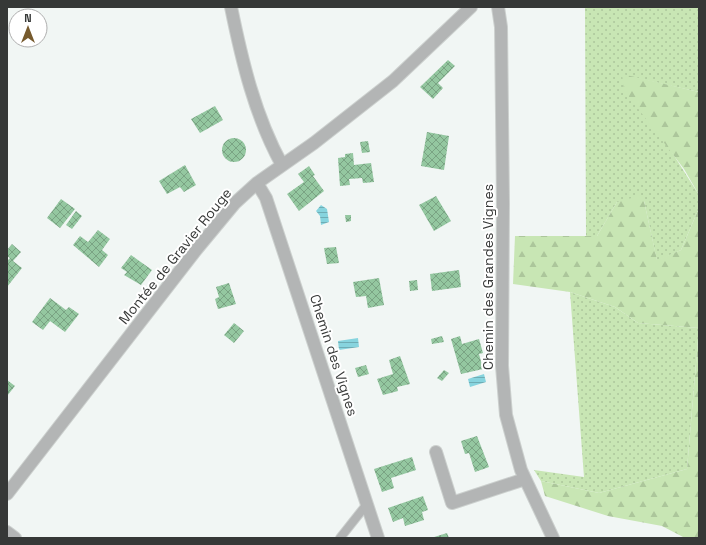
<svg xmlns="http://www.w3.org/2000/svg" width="706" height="545" font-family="'Space Grotesk',sans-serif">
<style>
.green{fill:url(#green-dots)}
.forest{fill:url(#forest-firs)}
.water{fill:url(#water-rules)}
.building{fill:url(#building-cross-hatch)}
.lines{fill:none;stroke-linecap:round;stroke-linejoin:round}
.lane-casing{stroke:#ccd0ce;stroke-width:10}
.street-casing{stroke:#ccd0ce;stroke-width:14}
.lane{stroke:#b3b5b5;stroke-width:8}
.street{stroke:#b3b5b5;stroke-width:12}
.labels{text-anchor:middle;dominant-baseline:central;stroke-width:4;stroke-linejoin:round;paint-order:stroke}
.street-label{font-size:14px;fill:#363837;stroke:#fff}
</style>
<defs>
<pattern id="green-dots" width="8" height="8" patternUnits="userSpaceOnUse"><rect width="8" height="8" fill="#c8e6b4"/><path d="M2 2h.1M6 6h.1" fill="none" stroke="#acc69b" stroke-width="1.8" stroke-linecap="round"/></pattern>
<pattern id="forest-firs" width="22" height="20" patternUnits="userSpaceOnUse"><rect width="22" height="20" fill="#c8e6b4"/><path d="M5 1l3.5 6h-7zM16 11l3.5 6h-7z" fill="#acc69b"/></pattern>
<pattern id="water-rules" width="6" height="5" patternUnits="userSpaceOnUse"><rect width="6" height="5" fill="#87d4de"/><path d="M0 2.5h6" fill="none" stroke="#6fadb5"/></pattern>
<pattern id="building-cross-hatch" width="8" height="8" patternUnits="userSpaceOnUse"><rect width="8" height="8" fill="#94c7a0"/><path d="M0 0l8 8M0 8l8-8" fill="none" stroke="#7aa383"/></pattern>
</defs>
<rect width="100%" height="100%" fill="#f1f6f4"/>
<path class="green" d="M585 7H699V92L623 75 699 195V208L681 250 657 261 644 201 617 202 597 236H586Z
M570 292 615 307 638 323 699 328 687 469 599 493 541 481 534 470 584 477Z"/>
<path class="forest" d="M622 74 699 92V195L684 169 624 90Z
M639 196 644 201 657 260 681 250 699 208V538H685L662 526 608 516 545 496 541 481 599 493 687 469 699 328 638 323 615 307 570 292 513 284 515 236H597L617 202Z"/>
<path class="water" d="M321 205 327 209 329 222 321 225 320 216 316 211Z
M358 338 359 347 339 350 338 341Z
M484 374 486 382 470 387 468 379Z"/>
<path class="building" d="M448 60 455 66 438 83 443 88 433 99 420 87Z
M215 106 223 120 200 133 191 119Z
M427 132 449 136 444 170 421 166Z
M222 150a12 12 0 1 1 24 0a12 12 0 1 1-24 0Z
M368 141 370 152 362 153 360 142Z
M353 153 354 165 371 163 374 182 363 183 362 178 349 179 350 185 340 186 338 158 345 157V154Z
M185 165 196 185 184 192 180 187 167 194 159 181Z
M309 166 315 175 313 176 324 191 299 211 287 194 304 182 298 174Z
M436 196 451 221 434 231 419 205Z
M61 199 75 209 60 228 47 218Z
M76 211 82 216 72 229 66 225Z
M345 215H351V221L346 222Z
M98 230 110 239 102 250 108 255 99 267 73 245 80 236 88 242Z
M12 244 21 252 13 261 22 268 7 287V261L10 258 7 256V250Z
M336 247 339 263 327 264 324 248Z
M131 255 152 270 141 285 124 275 127 272 121 268Z
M459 270 461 287 432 291 430 274Z
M379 278 384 305 368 308 366 296 356 297 353 282Z
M417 280 418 290 410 291 409 281Z
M229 283 236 304 218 309 215 299 219 297 216 287Z
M50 298 66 310 69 307 79 314 65 332 50 321 43 330 32 322Z
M234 323 244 331 234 343 224 335Z
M442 336 444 342 432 344 431 339Z
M460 336 462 344 479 339 483 353 479 354 483 369 461 374 451 339Z
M400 356 410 384 397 387 398 391 383 395 377 379 393 374 389 360Z
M366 365 369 374 358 377 355 368Z
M444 370 449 373 442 381 437 378Z
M7 380 15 386 7 396Z
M477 436 489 467 475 472 469 453 465 454 461 441Z
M412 457 416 470 391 478 394 488 382 492 374 469Z
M423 496 428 510 422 512 424 520 405 526 403 518 393 522 388 508Z
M447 533 449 538H431Z"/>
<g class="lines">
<defs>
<path id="lane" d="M340 538 367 504"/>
<path id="street" d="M231 7C242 61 255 116 282 165
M498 7 501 27 503 203 502 366 506 415 521 470 553 538
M257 183 266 198 378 538
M436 452 452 503 525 479
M7 494 196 250 235 203 257 183 314 143 393 81 471 7
M7 532 15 538"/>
</defs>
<use href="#lane" class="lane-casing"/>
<use href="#street" class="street-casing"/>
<use href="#lane" class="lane"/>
<use href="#street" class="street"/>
</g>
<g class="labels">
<g class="street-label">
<text transform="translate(175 256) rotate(-51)">Montée de Gravier Rouge</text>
<text transform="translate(488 277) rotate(-90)">Chemin des Grandes Vignes</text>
<text transform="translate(334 355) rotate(72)">Chemin des Vignes</text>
</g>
</g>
<rect width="706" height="545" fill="none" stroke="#363837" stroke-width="16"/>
<g transform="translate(28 28)"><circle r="19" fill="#ffffff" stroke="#afafaf"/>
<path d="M0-3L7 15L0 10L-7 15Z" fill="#765a2d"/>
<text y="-6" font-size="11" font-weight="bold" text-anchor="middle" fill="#363837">N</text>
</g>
</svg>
